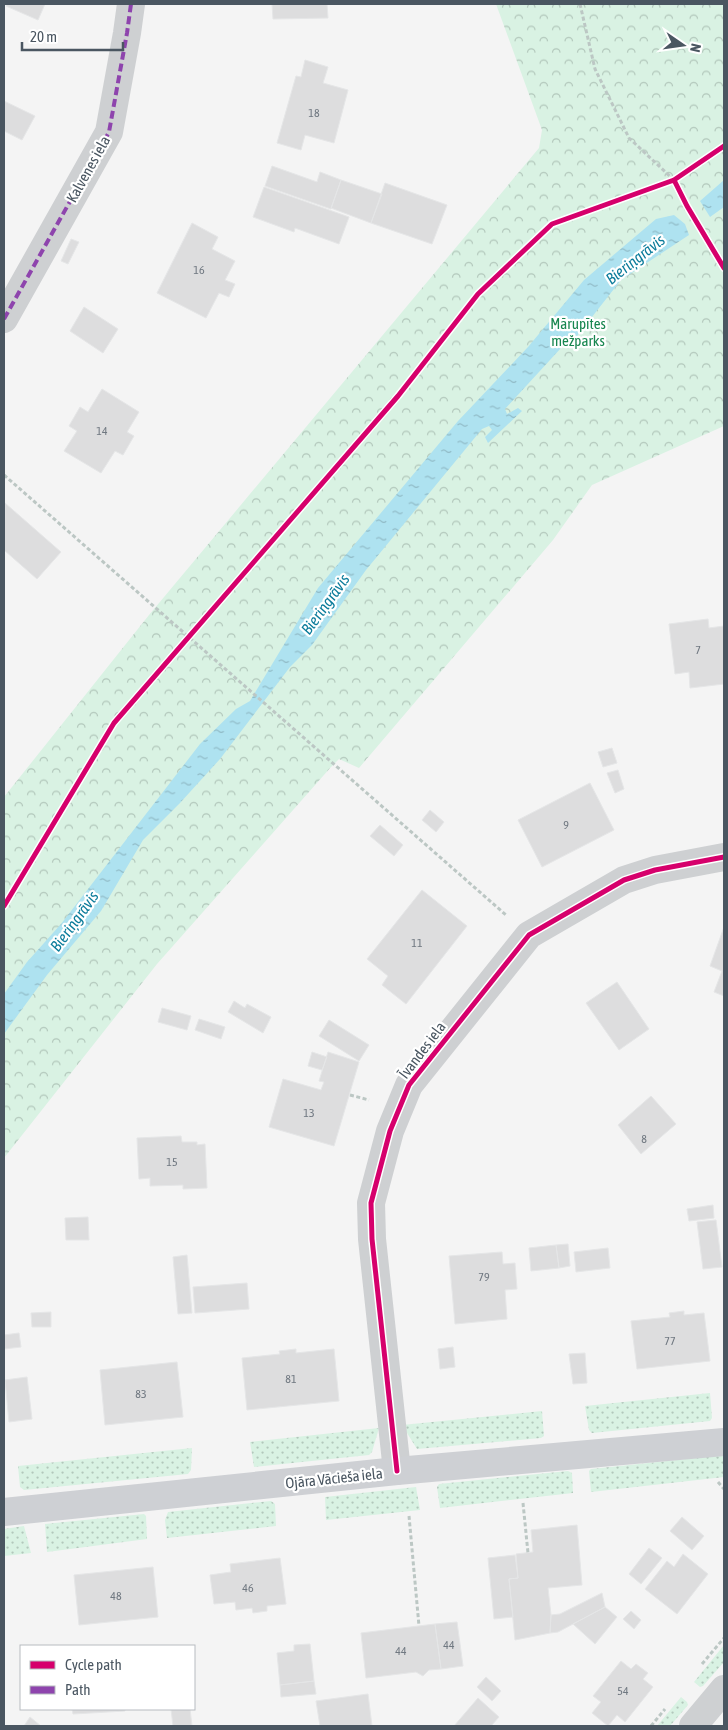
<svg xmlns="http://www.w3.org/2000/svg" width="728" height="1730" font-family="'Asap Condensed',sans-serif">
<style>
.grass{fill:url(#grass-dots)}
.park{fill:url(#park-crowns)}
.water{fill:url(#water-ripples)}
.building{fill:#ddddde;stroke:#e5e6e7}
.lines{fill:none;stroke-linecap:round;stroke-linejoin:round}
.path{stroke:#bcc7c4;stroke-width:3;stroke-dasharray:4 2.5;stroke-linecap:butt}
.street{stroke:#ced0d2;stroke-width:28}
.secondary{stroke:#ced0d4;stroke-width:28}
.quiet{stroke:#8e44ad;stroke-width:4;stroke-dasharray:8 4;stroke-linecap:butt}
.cycleway-casing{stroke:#fff;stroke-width:8}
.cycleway{stroke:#d6006c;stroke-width:5}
.labels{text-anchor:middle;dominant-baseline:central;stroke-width:4.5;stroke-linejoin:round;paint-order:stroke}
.number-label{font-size:12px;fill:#707881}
.street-label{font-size:15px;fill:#4a5661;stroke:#fff}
.park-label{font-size:15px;fill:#17864f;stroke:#fff}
.water-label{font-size:16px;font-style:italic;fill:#0c7c9b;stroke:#fff}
</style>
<defs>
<pattern id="grass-dots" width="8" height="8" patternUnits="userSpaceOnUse" patternTransform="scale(1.25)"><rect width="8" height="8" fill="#d9f2e3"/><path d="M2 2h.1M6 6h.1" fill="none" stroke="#b2c7bb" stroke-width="1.8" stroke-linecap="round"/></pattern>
<pattern id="park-crowns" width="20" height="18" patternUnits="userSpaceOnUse" patternTransform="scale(1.25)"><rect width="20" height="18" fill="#d9f2e3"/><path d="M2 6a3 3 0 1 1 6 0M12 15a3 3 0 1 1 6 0" fill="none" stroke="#b2c7bb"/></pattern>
<pattern id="water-ripples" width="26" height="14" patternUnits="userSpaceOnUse" patternTransform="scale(1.25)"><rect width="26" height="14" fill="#aee2f0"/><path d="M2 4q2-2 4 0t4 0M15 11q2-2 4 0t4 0" fill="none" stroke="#90bac6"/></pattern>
</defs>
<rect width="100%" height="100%" fill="#f4f4f4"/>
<path class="grass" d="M710 1393 712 1418 710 1421 592 1433 589 1430 585 1406Z
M542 1411 544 1436 541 1438 417 1449 402 1425Z
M379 1428 372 1452 369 1455 254 1467 250 1442Z
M192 1448 191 1470 188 1474 24 1490 20 1487 18 1466Z
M724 1455V1477L591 1492 589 1471 591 1469Z
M568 1471 572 1473 573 1493 440 1508 437 1487 439 1484Z
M416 1487 420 1510 326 1520 325 1497Z
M271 1501 275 1504 276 1526 167 1538 165 1520 168 1512Z
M144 1514 146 1516 147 1539 47 1552 45 1524Z
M24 1526 31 1553 4 1556V1529Z
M724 1645V1662L703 1686 700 1687 694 1682Z
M681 1697 687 1702 688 1705 670 1726H657Z"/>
<path class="park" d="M496 4H724V426L592 485 553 540 359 768 339 759 331 767 157 964 4 1158V797L149 615 539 148 542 130Z"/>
<path class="water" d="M724 180V207L710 217 700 201Z
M674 215 685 224 689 235 621 280 577 336 561 348 505 409 507 414 518 408 522 411 488 443 485 437 492 430 489 426 482 429 366 570 312 645 290 667 220 759 180 803 143 840 101 911 47 975 4 1034V994L27 962 61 924 200 744 236 709 250 701 318 588 458 421 528 347 584 280 656 219Z"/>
<path class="building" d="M7 4H45L38 20 6 6Z
M272 4H327L328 18 273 19Z
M305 60 328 67 323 83 348 90 334 143 305 135 301 150 277 143 296 76 301 77Z
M4 101 35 116 22 140 4 131Z
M272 166 317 182 320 172 341 180 331 209 265 186Z
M341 180 382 194 371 223 331 208Z
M385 183 447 205 432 244 371 223Z
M264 187 349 217 339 244 295 228 294 232 253 217Z
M192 223 218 237 212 249 235 261 225 280 235 284 229 297 219 293 206 318 157 293Z
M71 239 79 242 68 264 61 261Z
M84 307 118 329 103 353 70 331Z
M102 389 139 412 127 432 134 436 123 455 115 451 101 473 64 451 77 431 69 426 80 407 88 412Z
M5 503 61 552 37 579 4 550Z
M708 619 709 628 724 626V684L690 688 689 672 675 674 669 624Z
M612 748 617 763 603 767 598 752Z
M618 770 624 789 615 793 607 773Z
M590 783 614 830 542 867 518 820Z
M430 810 444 822 436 832 422 820Z
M380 825 403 845 394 856 370 836Z
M422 890 467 926 406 1004 382 985 388 976 367 959Z
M724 927V996L714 992 722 971 710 966Z
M617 982 649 1029 619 1050 586 1003Z
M234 1001 245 1008 247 1004 271 1017 263 1033 228 1012Z
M162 1008 191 1016 187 1030 158 1022Z
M199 1019 225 1027 221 1039 195 1030Z
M329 1020 369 1045 359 1061 319 1036Z
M312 1052 327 1057 322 1070 308 1066Z
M328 1052 359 1062 334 1146 269 1127 283 1079 321 1090 324 1082 319 1081Z
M651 1096 676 1124 641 1154 618 1125Z
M181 1136 182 1142H197V1145L205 1144 207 1188 183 1189V1185L150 1186V1178L139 1179 137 1138Z
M713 1205 714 1218 689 1221 687 1209Z
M88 1217 89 1240H66L65 1218Z
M716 1220 722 1267 703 1269 697 1222Z
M568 1244 570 1266 559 1268 556 1245Z
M556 1245 559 1268 531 1271 529 1248Z
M608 1248 610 1268 576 1272 574 1252Z
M502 1252 503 1264 515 1263 517 1289 505 1290 507 1319 455 1324 449 1256Z
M187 1255 192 1313 178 1314 173 1257Z
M247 1283 249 1309 195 1313 193 1287Z
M684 1311V1315L704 1313 710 1361 637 1369 631 1321 670 1317 669 1313Z
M51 1312V1327H32L31 1313Z
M19 1333 21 1347 4 1349V1335Z
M453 1347 455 1367 440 1369 438 1349Z
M296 1349V1353L334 1349 339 1401 247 1410 242 1358 280 1354 279 1351Z
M585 1353 587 1383 573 1384 569 1354Z
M177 1362 183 1417 105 1425 100 1370Z
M27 1377 32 1419 9 1422 5 1380Z
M682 1517 704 1536 692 1550 670 1531Z
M577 1525 582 1585 548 1588 551 1615 550 1633 515 1640 509 1579 518 1578 516 1554 533 1552 531 1530Z
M649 1548 662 1558 641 1584 629 1574Z
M683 1554 708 1574 677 1614 645 1589 667 1561 674 1567Z
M515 1555 518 1578 509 1579 513 1617 494 1619 488 1558Z
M280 1558 286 1604 267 1606V1611L253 1613 252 1608 236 1610 235 1602 214 1604 210 1575 231 1572 230 1564Z
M153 1567 158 1617 79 1625 74 1575Z
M602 1593 605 1607 558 1632 550 1633 551 1615 560 1614Z
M605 1607 617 1617 595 1644 573 1624Z
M631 1611 641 1620 634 1629 623 1619Z
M457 1622 463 1666 441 1669 435 1624Z
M435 1624 441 1669 429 1670 423 1676 416 1672 366 1678 361 1633Z
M310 1644 314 1681 280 1685 277 1653 294 1651V1645Z
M621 1661 631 1669 636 1664 648 1673 643 1679 653 1687 625 1722 617 1715 608 1726 592 1713 601 1702 593 1696Z
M486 1677 501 1691 492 1701 477 1687Z
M314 1681 316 1694 281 1697 280 1685Z
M368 1694 372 1726H320L316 1701Z
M478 1698 499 1717 491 1726H454Z
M72 1709H125V1711L73 1714Z
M171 1709H190L192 1726H173Z
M30 1717 41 1726H24Z"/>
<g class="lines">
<path class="path" d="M580 4 595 69 629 138 674 180
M4 475 506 915
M350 1095 369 1100
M718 1482 724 1489
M523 1503 528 1553
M409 1516 419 1626
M702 1664 724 1638
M651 1726 665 1709"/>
<path class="street" d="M4 319 109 132 127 33 131 4
M397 1471 372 1239 371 1203 390 1131 409 1085 529 935 624 880 655 870 724 857
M693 1726 724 1689"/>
<path class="secondary" d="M4 1512 397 1471 724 1442"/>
<path class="quiet" d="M4 319 109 132 127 33 131 4"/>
<defs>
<path id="cycleway" d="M674 180 687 206 724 268
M4 906 114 723 398 396 478 294 552 224 674 180 724 146
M397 1471 372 1239 371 1203 390 1131 409 1085 529 935 624 880 655 870 724 857"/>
</defs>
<use href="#cycleway" class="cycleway-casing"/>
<use href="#cycleway" class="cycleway"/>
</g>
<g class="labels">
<g class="number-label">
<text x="314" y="113">18</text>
<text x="199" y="270">16</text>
<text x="102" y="431">14</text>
<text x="698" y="650">7</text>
<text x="566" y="825">9</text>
<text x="417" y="943">11</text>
<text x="309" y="1113">13</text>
<text x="644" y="1139">8</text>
<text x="172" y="1162">15</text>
<text x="484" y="1277">79</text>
<text x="670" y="1341">77</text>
<text x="291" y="1379">81</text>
<text x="141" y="1394">83</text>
<text x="248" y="1588">46</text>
<text x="116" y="1596">48</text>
<text x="449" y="1645">44</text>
<text x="401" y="1651">44</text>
<text x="623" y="1691">54</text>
</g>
<g class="street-label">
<text transform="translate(88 169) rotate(-61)">Kalvenes iela</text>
<text transform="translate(422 1050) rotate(-53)">Īvandes iela</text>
<text transform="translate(334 1478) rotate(-6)">Ojāra Vācieša iela</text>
</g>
<g class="park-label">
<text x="578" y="323">Mārupītes<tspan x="578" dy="17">mežparks</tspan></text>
</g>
<g class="water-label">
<text transform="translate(635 259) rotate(-38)">Bieriņgrāvis</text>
<text transform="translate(325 604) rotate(-54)">Bieriņgrāvis</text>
<text transform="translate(74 921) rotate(-54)">Bieriņgrāvis</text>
</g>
</g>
<rect width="728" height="1730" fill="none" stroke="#4a5661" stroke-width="10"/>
<rect x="20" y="1645" width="175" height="65" fill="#ffffff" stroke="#b7bbc0"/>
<rect x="30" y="1661" width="25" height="8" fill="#d6006c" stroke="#b7bbc0"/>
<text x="65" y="1670" font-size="15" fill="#4a5661">Cycle path</text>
<rect x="30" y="1686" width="25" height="8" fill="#8e44ad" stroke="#b7bbc0"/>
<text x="65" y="1695" font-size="15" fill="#4a5661">Path</text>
<g transform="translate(683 45) rotate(103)" stroke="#ffffff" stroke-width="4" paint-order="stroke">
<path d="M0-4L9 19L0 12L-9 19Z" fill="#4a5661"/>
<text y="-8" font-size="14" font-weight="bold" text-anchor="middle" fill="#4a5661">N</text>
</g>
<path d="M22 42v8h101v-8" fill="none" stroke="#4a5661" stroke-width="2.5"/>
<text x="30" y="42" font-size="15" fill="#4a5661" stroke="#ffffff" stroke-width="4" paint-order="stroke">20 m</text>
</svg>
